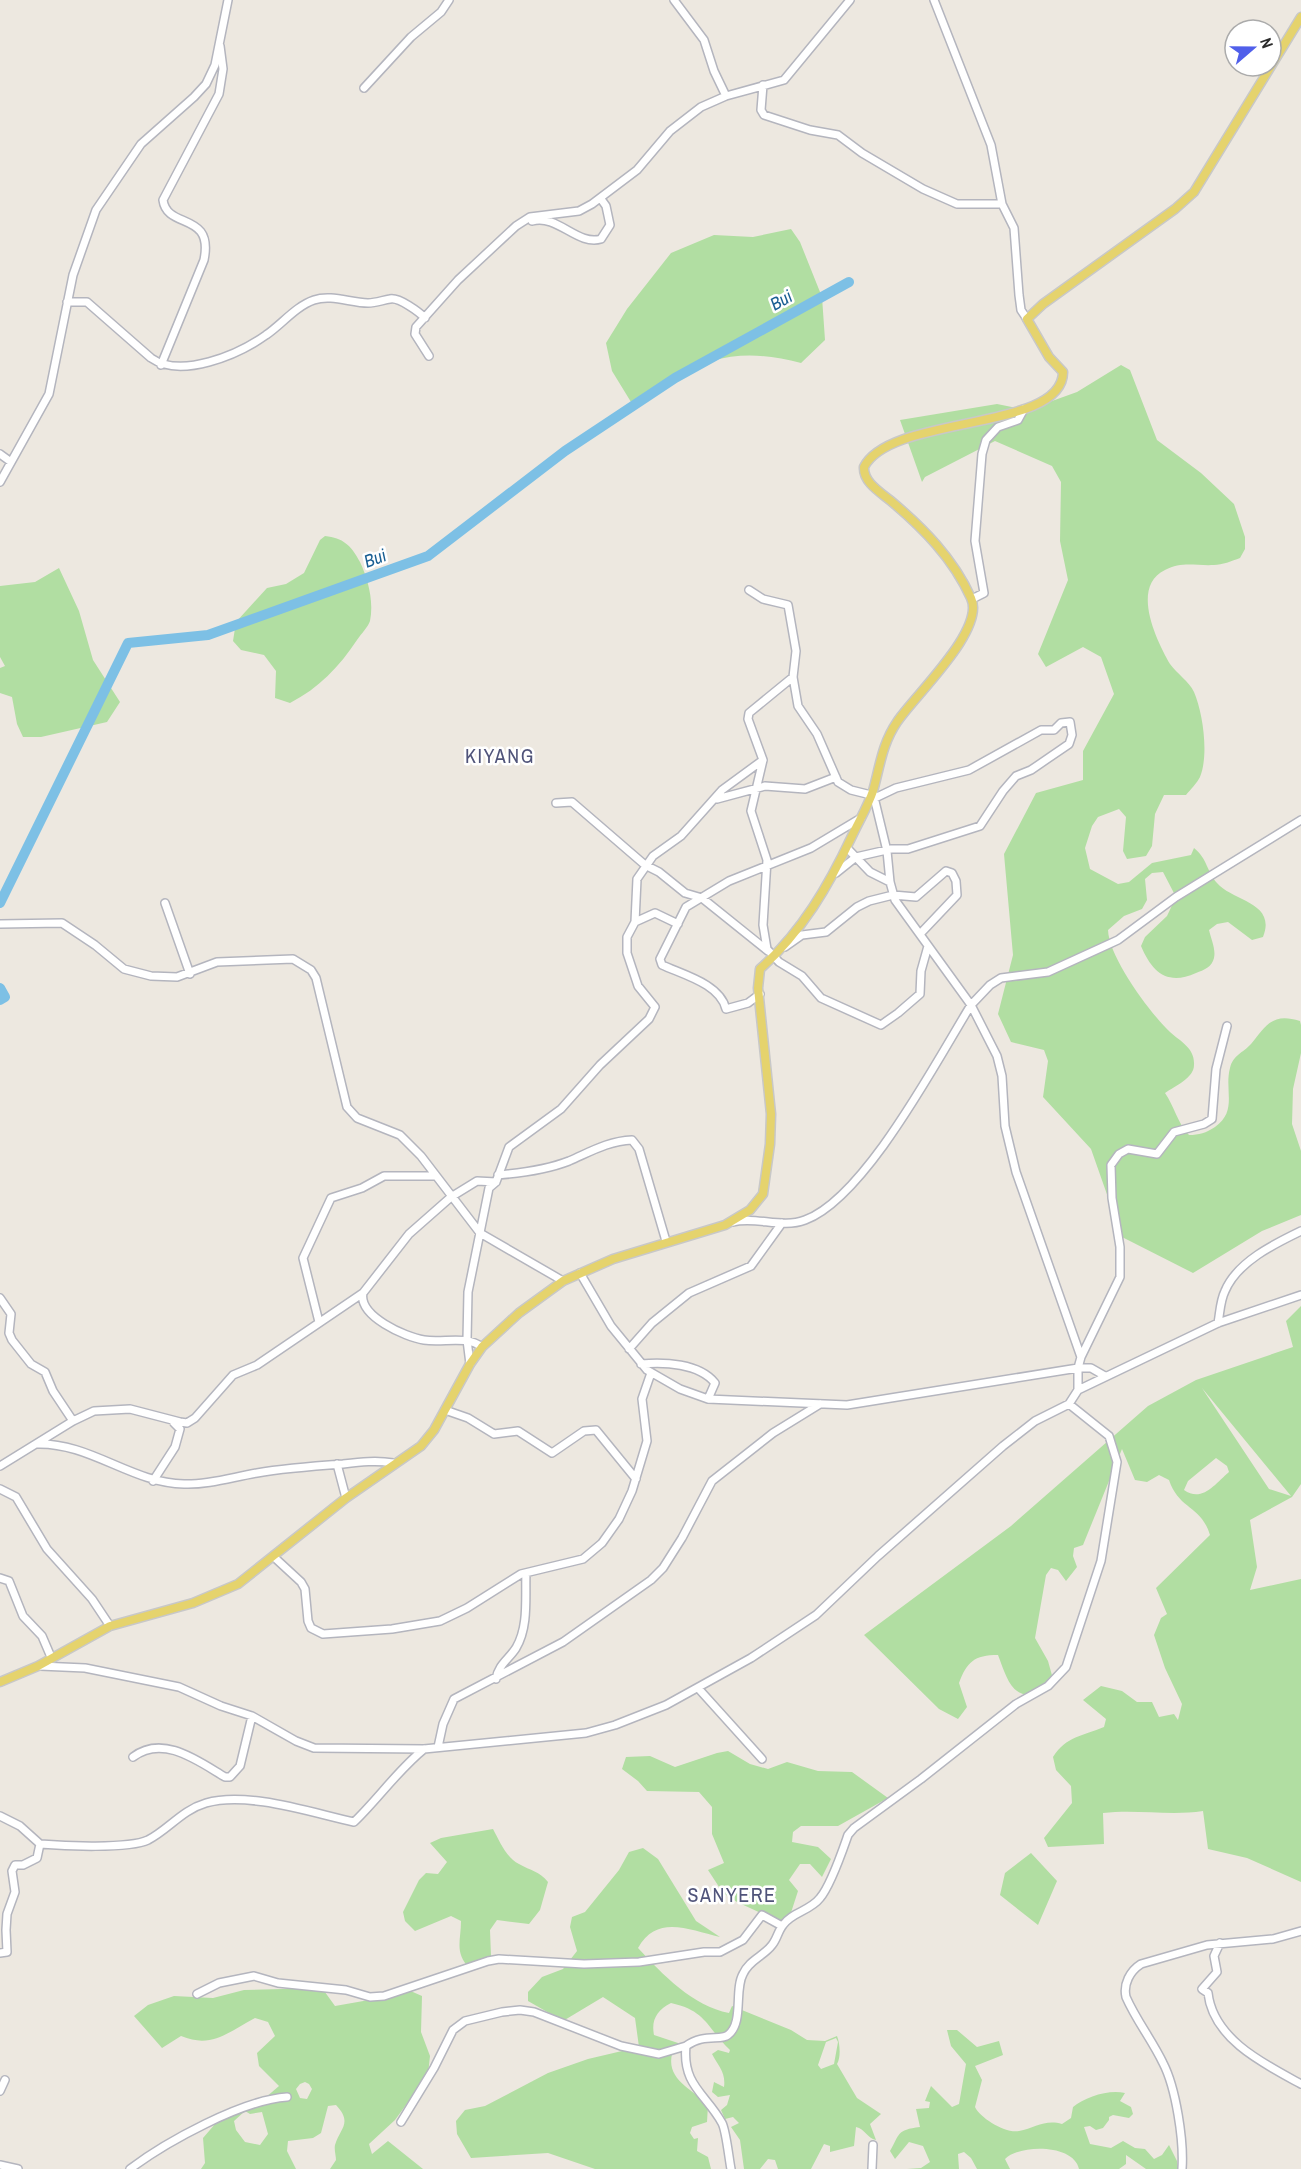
<svg xmlns="http://www.w3.org/2000/svg" width="1301" height="2169" font-family="'Archivo Narrow',sans-serif">
<style>
.green{fill:#b1dea2;fill-rule:evenodd}
.lines{fill:none;stroke-linecap:round;stroke-linejoin:round}
.river{stroke:#7dc0e5;stroke-width:10}
.minor-casing{stroke:#b4b5be;stroke-width:10}
.major-casing{stroke:#c8c8c8;stroke-width:11}
.minor{stroke:#fff;stroke-width:7}
.major{stroke:#e5d36d;stroke-width:8}
.labels{text-anchor:middle;dominant-baseline:central;stroke-width:5;stroke-linejoin:round;paint-order:stroke}
.water-label{font-size:18px;font-style:italic;fill:#1a5f93;stroke:#fff}
.quarter-label{font-size:20px;letter-spacing:1.5px;fill:#50547a;stroke:#fff}
</style>
<rect width="100%" height="100%" fill="#ede8e0"/>
<path class="green" d="M791 229 800 242 822 297 825 340 801 363C755 351 716 352 675 378 657 389 653 398 631 402L612 371 606 343 627 309 671 253 714 235 753 237Z
M1121 365 1130 370 1157 440 1201 473 1234 504 1245 537V549L1240 558C1232 561 1222 565 1214 565 1195 566 1182 561 1165 570 1130 587 1157 641 1170 664 1177 674 1189 681 1194 692 1203 713 1209 755 1200 777 1197 783 1190 790 1186 795H1164L1155 814 1152 846 1146 856 1127 859 1123 851 1126 817 1119 809 1098 817 1092 826 1085 848 1090 869 1118 884 1129 882 1152 863 1191 855 1194 848C1207 858 1207 872 1217 883 1232 901 1277 902 1263 937L1252 940 1228 922 1217 924 1209 930C1211 939 1216 949 1214 958 1212 967 1204 970 1196 973 1167 986 1152 972 1141 946L1145 937 1167 916 1176 897 1163 872 1152 873 1145 879 1147 900 1142 909 1124 916 1108 930C1109 958 1150 1013 1170 1032 1181 1042 1195 1048 1194 1065 1194 1078 1175 1086 1165 1093 1174 1106 1178 1124 1189 1135 1199 1135 1206 1133 1215 1127 1238 1111 1224 1090 1230 1068 1233 1055 1243 1053 1251 1044 1266 1026 1272 1012 1300 1021L1301 1025V1053L1293 1089 1292 1124 1301 1151V1215L1262 1231 1193 1273 1122 1237 1091 1149 1043 1097 1048 1061 1044 1050 1011 1042 998 1014 1013 955 1004 854 1036 793 1083 780V751L1114 694 1101 657 1083 647 1046 667 1038 654 1068 580 1060 541 1061 482 1052 466 995 441 925 477 922 482 900 420 997 404 1027 410 1077 392Z
M325 536C343 538 351 545 360 562 368 579 374 601 370 621 368 627 361 634 357 640 339 667 319 688 290 703L275 698 276 671 264 655 241 650 233 641 236 622 267 588 286 584 304 573 320 540Z
M59 568 79 611 93 660 120 702 107 722 41 737H23L17 724 12 697 0 693V668L5 666 0 657V586L35 582Z
M1301 1306V1484L1292 1497 1250 1520 1257 1567 1250 1590 1301 1579V1882L1247 1858 1208 1849 1203 1811C1170 1816 1136 1809 1103 1813L1104 1844 1048 1847 1044 1838 1072 1803 1071 1786 1056 1770 1053 1757C1066 1736 1083 1736 1104 1727L1106 1719 1083 1700 1101 1686 1122 1691 1137 1702H1152L1159 1717 1174 1714 1178 1720 1182 1704 1165 1668 1154 1635 1161 1618 1167 1614 1156 1588 1210 1535C1201 1505 1179 1510 1169 1480L1159 1475 1147 1482 1135 1480 1122 1449 1083 1545 1074 1548 1073 1556 1077 1567 1066 1581 1058 1570 1051 1568 1046 1575 1035 1638 1048 1661 1053 1679 1048 1691C1013 1705 1008 1681 998 1655 974 1655 967 1662 959 1683L967 1707 958 1719 939 1709 864 1635 1011 1526 1148 1406 1196 1380 1293 1347 1286 1321ZM1202 1388 1291 1496 1269 1489ZM1216 1458 1227 1466 1229 1472C1215 1484 1202 1503 1184 1490L1188 1481Z
M728 1751 750 1764 768 1769 787 1762 818 1771 852 1772 888 1798 838 1826H801L793 1832 792 1842 818 1847 831 1859 822 1877 810 1864H800L789 1880 798 1891 787 1925 737 1902 723 1893 708 1870 724 1863 712 1834V1807L699 1792 647 1791 638 1781 622 1769 626 1757 650 1756 675 1767 717 1753Z
M493 1829C500 1842 506 1857 519 1864 531 1871 539 1871 548 1882L540 1910 529 1924 497 1920 490 1930 491 1956 479 1967 470 1969C454 1952 461 1941 461 1921L451 1916 415 1931 405 1921 403 1912 419 1880 426 1873 438 1874 447 1862 430 1843 441 1838Z
M643 1848 658 1859 696 1921 720 1937C689 1930 657 1914 638 1948 663 1975 693 2006 729 2013L732 2006 791 2030 807 2040 825 2041 837 2036C840 2043 841 2058 837 2064L857 2098 881 2114 870 2124 876 2140C867 2138 865 2129 856 2127L854 2146 830 2152V2146L824 2144 811 2169H778L775 2160 768 2159 760 2169H744L740 2140 731 2127 739 2123 733 2117 725 2119 721 2110 727 2105 730 2095 718 2097 712 2092 714 2082 724 2087C726 2072 718 2066 712 2054L718 2050 729 2053 730 2050C706 2027 707 2011 671 2003 657 2010 651 2020 654 2035L678 2043V2052L672 2054C666 2080 693 2089 708 2105L707 2122 692 2127 690 2133 694 2139 698 2138 697 2151 708 2157 711 2169H595L548 2153 471 2158 457 2134 456 2121 465 2110 485 2106 548 2073 588 2059 639 2047 635 2018 603 1997 563 2021 528 2001V1992L542 1977 563 1969 577 1951 570 1927 572 1917 585 1912 619 1870 629 1852ZM836 2038 838 2042 834 2064 821 2069 818 2065 826 2042Z
M1031 1853 1057 1881 1038 1925 1000 1895 1005 1873Z
M322 1988 335 2006 386 1997 406 1989 422 1996 421 2032 430 2056 427 2083 411 2098 395 2120 369 2144 372 2154 388 2141 423 2169H330L336 2160C336 2156 334 2149 335 2145 340 2128 353 2123 336 2105L328 2106 321 2133 313 2138 288 2141 287 2151 296 2169H201L205 2163 203 2138 228 2109 265 2098 279 2086 259 2066 257 2053 275 2036 268 2022 255 2018C228 2032 212 2049 181 2036L162 2048 134 2016 148 2005 174 1996 213 1998 244 1990ZM305 2082 309 2084 312 2089 307 2099 300 2098 296 2089 300 2084ZM245 2111 250 2114 262 2112 268 2134 260 2145 245 2142 236 2130 234 2121Z
M947 2030H957L977 2047 999 2041 1003 2055 975 2066 982 2080 975 2107C980 2118 1006 2134 1019 2131 1035 2128 1045 2119 1062 2124L1071 2118 1073 2107C1085 2097 1109 2089 1125 2093L1120 2101 1131 2107 1133 2114 1129 2118 1113 2115 1109 2117V2120L1103 2128 1096 2130 1090 2126 1084 2127 1090 2144 1111 2148 1123 2141 1135 2148 1145 2149 1154 2159 1162 2155 1169 2145 1177 2161 1178 2169H1146L1126 2155V2164L1119 2169H1079C1074 2144 1020 2144 1005 2159L1010 2169H977L971 2158 964 2152 958 2154 959 2169H907L921 2168 930 2162 923 2146 909 2142 895 2159 890 2151C900 2134 896 2130 920 2127L916 2109 929 2108 930 2102 925 2101 931 2086 952 2107 959 2104 966 2064 951 2046Z"/>
<g class="lines">
<path class="river" d="M0 903 128 643 208 635 428 556 565 451 675 378 849 282
M0 988 5 997 0 1000"/>
<defs>
<path id="minor" d="M674 0 704 40 714 71 726 96
M934 0 991 145 1002 204 1014 228 1019 295 1021 310 1027 319
M763 85 761 110 764 115 810 130 838 135 862 153 923 189 957 204H1002
M364 88 411 37 441 12 449 0
M532 221C558 214 577 246 601 239L610 225 606 206 601 199
M67 302H87L151 358C181 379 238 355 266 335 281 325 296 306 314 300 331 294 351 303 368 303 376 303 383 300 390 299 399 297 419 312 425 318
M429 356 415 334 416 327 458 280 516 226 530 217 579 211 592 204 637 170 670 131 701 107 726 96 784 80 850 0
M161 365 204 260C214 211 167 230 163 200L219 94 223 69 220 46
M0 454 11 462
M0 482 49 394 73 275 96 210 141 144 194 97 206 84 215 65 228 0
M749 590 763 599 788 605 796 651 793 677 798 706 817 734 838 782 851 790 871 795
M972 599 984 593 975 541 982 454 986 440 998 427 1018 420 1024 409
M793 677 749 713 748 719 763 760 751 811 767 860 763 925 767 949 779 962 802 976 821 998 881 1025 898 1013 920 994 921 971 928 946
M873 793 887 851 890 882 895 900 971 1005 997 1056 1002 1076 1005 1126 1016 1172 1081 1357 1078 1368V1390
M717 799 765 786 805 789 836 777
M556 803 572 802 645 865 659 872 685 893 702 898 768 951
M847 848 870 872 890 882
M836 873 856 857 891 849H908L980 826 1003 791 1016 776 1031 770 1069 744 1072 735 1070 722 1061 723 1054 730H1041L969 770 896 788 875 798
M165 903 190 974
M635 922 655 913 678 924
M0 924 62 923 95 945 124 969 151 976 177 977 217 962 293 959 311 970 316 978 347 1107 357 1118 400 1135 421 1156 480 1233 563 1281
M785 947 802 935 826 932 857 907 869 901 893 895 916 897 946 871 952 873 956 881 957 895 920 934
M760 994 748 1003 726 1009C720 984 684 975 662 965L660 959 686 907 729 881 811 848 861 818
M498 1175C522 1173 546 1170 569 1161 590 1152 608 1141 632 1140L639 1149 666 1241
M733 1222C756 1216 782 1229 805 1220 865 1198 937 1060 971 1005L990 985 1001 978 1048 972 1118 940 1176 897 1301 820
M580 1273 611 1326 647 1370 680 1389 708 1399 847 1405 1078 1368H1091L1105 1376
M363 1293C358 1316 405 1337 424 1340 444 1343 466 1335 482 1347
M0 1298 11 1314 9 1333 12 1340 31 1364 45 1372 53 1391 73 1421
M319 1322 303 1258 331 1198 362 1188 384 1176H435
M1218 1323C1220 1313 1220 1301 1225 1291 1237 1262 1274 1244 1301 1231
M629 1349 652 1323 689 1293 751 1266 782 1223
M1081 1357 1120 1277V1247L1112 1198 1111 1165 1119 1154 1128 1149 1157 1154 1174 1132 1204 1124 1212 1119 1216 1069 1227 1026
M470 1364 467 1340 468 1292 489 1188 496 1182 509 1147 561 1109 600 1065 649 1019 655 1007 638 986 627 953V937L635 922 637 879 653 856 681 836 722 790 763 760
M641 1364C664 1362 699 1363 715 1383L708 1399
M445 1410 468 1418 494 1434 518 1431 552 1453 584 1431 596 1430 636 1479
M36 1444C90 1442 131 1483 184 1484 208 1485 233 1477 257 1473 285 1468 314 1466 343 1464 360 1462 377 1460 393 1463
M337 1464 346 1498
M0 1466 73 1421 94 1411 130 1409 180 1422 187 1423 195 1418 233 1375 257 1365 363 1293 409 1234 451 1197 477 1181 496 1182
M153 1481 175 1447 180 1429 174 1423
M0 1489 16 1497 47 1549 92 1599 110 1626
M275 1558 301 1582 305 1589 308 1621 311 1628 323 1634 392 1629 440 1621 467 1608 521 1574 583 1559 602 1543 619 1519 632 1491 647 1441 642 1399 651 1373
M0 1578 9 1581 23 1616 42 1636 51 1657
M40 1666 85 1668 179 1687 221 1706 252 1716 296 1741 314 1748 424 1749 586 1733 615 1725 666 1705 751 1658 816 1615 878 1556 1003 1446 1035 1421 1069 1404 1078 1390 1218 1323 1301 1295
M496 1679C498 1665 509 1659 516 1648 529 1626 525 1597 526 1573
M698 1688 762 1759
M438 1747 443 1724 454 1699 563 1642 651 1580 663 1568 682 1538 712 1481 773 1433 820 1404
M133 1757C163 1734 198 1761 225 1777H230L240 1766 252 1716
M0 1816 20 1826 40 1844 37 1858 23 1865H15L12 1871 15 1892 7 1914 6 1930 7 1952 0 1953
M40 1844C63 1846 129 1849 148 1840 169 1829 182 1810 206 1803 248 1791 312 1813 354 1822 378 1799 398 1770 424 1749
M1220 1943 1214 1956 1217 1972 1202 1989 1208 1993C1213 2039 1264 2064 1301 2084
M197 1994 219 1983 254 1976 278 1983 346 1990 370 1997 384 1996 488 1961 499 1959 584 1964 639 1962 704 1952H720L743 1940 762 1915 782 1926
M0 2091 5 2080
M401 2122 434 2068 453 2030 465 2021 502 2012 520 2010 534 2012 621 2046 659 2054 686 2046
M0 2165 18 2169
M130 2169C166 2142 242 2100 287 2097
M731 2169C729 2159 726 2130 722 2123 706 2094 682 2085 686 2046 703 2033 721 2041 728 2035 744 2023 734 1990 743 1974 749 1960 764 1956 772 1945 777 1939 778 1931 783 1925 792 1912 810 1911 820 1898 831 1885 842 1852 848 1835L854 1828 921 1779 1016 1704 1048 1686 1066 1667 1101 1561 1117 1462 1109 1436 1069 1404
M872 2169 873 2145
M1182 2169C1184 2141 1176 2088 1163 2063 1152 2040 1136 2020 1126 1997 1123 1984 1130 1971 1141 1964L1207 1945 1273 1939 1301 1931"/>
<path id="major" d="M0 1682 38 1666 110 1626 193 1603 238 1584 346 1498 421 1446 434 1430 470 1364 482 1347 519 1313 563 1281 613 1259 725 1225 750 1210 763 1194 770 1144 771 1114 758 988 760 969C802 932 829 885 852 836 859 821 868 806 873 791 880 766 882 744 897 722 914 696 986 630 971 598 953 558 923 528 891 501 880 492 863 482 864 467 891 414 1063 432 1063 372L1049 357 1027 319 1043 304 1175 209 1194 192 1301 17"/>
</defs>
<use href="#minor" class="minor-casing"/>
<use href="#major" class="major-casing"/>
<use href="#minor" class="minor"/>
<use href="#major" class="major"/>
</g>
<g class="labels">
<g class="water-label">
<text transform="translate(781 300) rotate(-29)">Bui</text>
<text transform="translate(375 558) rotate(-20)">Bui</text>
</g>
<g class="quarter-label">
<text x="500" y="755">KIYANG</text>
<text x="732" y="1894">SANYERE</text>
</g>
</g>
<g transform="translate(1253 48) rotate(70)"><circle r="28" fill="#ffffff" stroke="#ababab" stroke-width="1.5"/>
<path d="M0-4.5L10 22L0 15L-10 22Z" fill="#505fea"/>
<text y="-9" font-size="16" font-weight="bold" text-anchor="middle" fill="#2c2c2c">N</text>
</g>
</svg>
